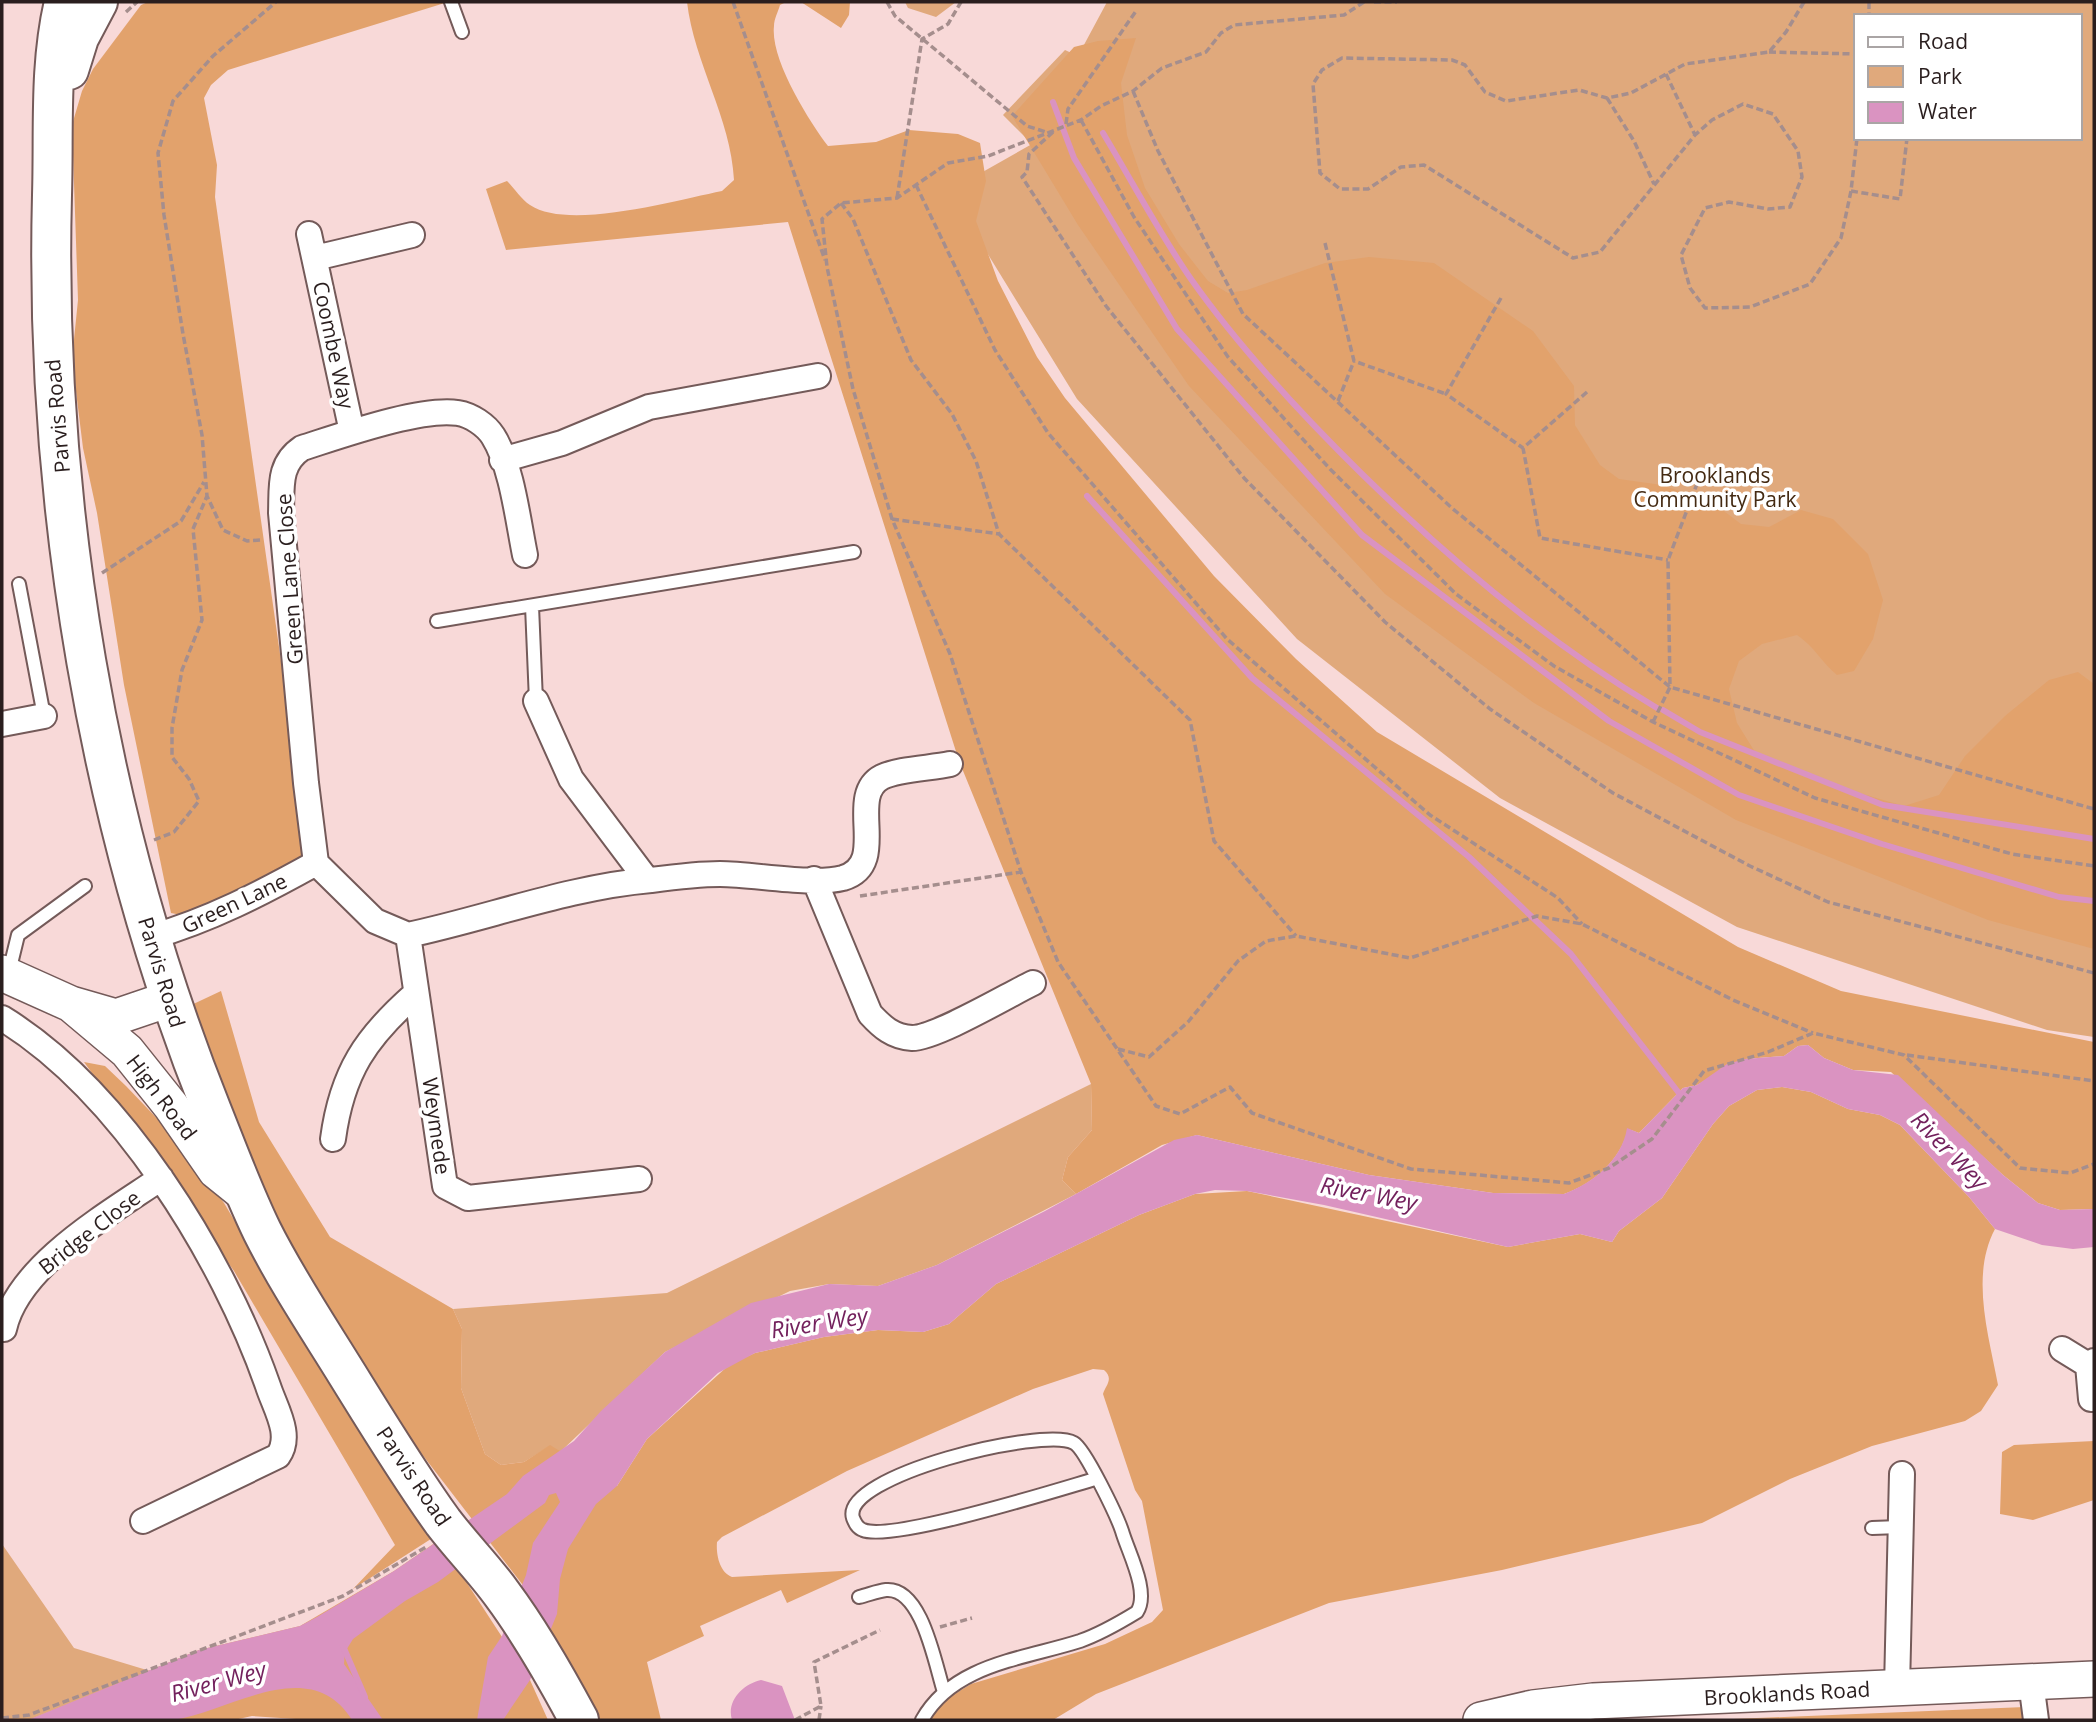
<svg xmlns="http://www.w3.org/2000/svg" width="2096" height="1722" font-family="'Open Sans',sans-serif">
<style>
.green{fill:#e0a97c;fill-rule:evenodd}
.forest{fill:#e2a26c}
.water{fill:#da93c1}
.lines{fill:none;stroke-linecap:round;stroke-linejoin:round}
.stream{stroke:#da93c1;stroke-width:6}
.lane-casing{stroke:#745a59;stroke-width:16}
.street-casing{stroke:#745a59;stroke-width:28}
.secondary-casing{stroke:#745a59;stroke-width:38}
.primary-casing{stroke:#745a59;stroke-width:42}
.path{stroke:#a58e8d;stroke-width:3.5;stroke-dasharray:7 3.5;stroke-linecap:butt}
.lane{stroke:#fff;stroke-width:12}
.street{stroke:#fff;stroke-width:24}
.secondary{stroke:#fff;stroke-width:35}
.primary{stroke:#fff;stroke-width:38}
.labels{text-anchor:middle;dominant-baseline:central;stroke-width:7;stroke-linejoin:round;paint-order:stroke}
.street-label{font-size:21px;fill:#2a1e1e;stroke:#fff}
.park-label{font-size:21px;fill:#442a12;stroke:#fff}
.water-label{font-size:23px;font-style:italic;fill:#73215d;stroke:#fff}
</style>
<rect width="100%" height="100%" fill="#f8d9d8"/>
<path class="green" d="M905 2H956L936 17 908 8Z
M1107 2H2094V1037L2047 1030 1737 927 1500 798 1297 639 1077 399 949 191 1032 144 1003 115 1065 50 1078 56ZM1856 16H2080V138H1856Z
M1091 1084 1092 1130 1068 1157 1062 1180 1076 1194 937 1265 878 1286 829 1284 790 1291 665 1352 557 1455 550 1446 524 1462 501 1465 485 1454 461 1388 462 1329 453 1309 667 1293Z
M2 1544 74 1648 150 1671 31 1719 2 1720Z"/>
<path class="forest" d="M148 2H448L228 70 211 85 204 98 217 165 215 197 309 858 192 917 171 913 124 685 97 513 83 448 72 359 78 300 72 125 82 91 93 69 141 5Z
M687 2H786L780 5C778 12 774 19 774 26 770 59 809 121 828 146L876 142 909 130 958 134 980 143 986 181 976 221 998 281 1037 357 1065 398 1214 576 1296 659 1377 732 1738 947 1841 991 2094 1042V1209L2060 1210 2038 1203 2003 1175 1891 1072 1853 1070 1824 1058 1808 1045 1798 1046 1784 1056 1745 1059 1697 1085 1683 1088 1639 1133 1628 1129C1621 1160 1593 1184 1564 1194L1493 1193 1369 1175 1197 1135 1162 1145 1076 1194 1062 1180 1068 1157 1092 1130 1091 1084 959 761 788 222 506 250 486 189 507 181C514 188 521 199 530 205 568 231 677 200 722 191L734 180C731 118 694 63 687 2Z
M801 2H850L849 15 841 28Z
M1136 38 1121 83 1127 135 1145 188 1179 244 1208 281 1228 293 1247 290 1325 263 1369 257 1434 263 1533 331 1574 386 1575 425 1600 465 1619 479 1662 485 1712 502 1741 524 1769 527 1801 510 1833 519 1868 554 1883 600 1873 639 1854 671 1837 675C1822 663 1814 646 1797 635L1762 644 1739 661 1729 689 1737 723 1755 752 1811 779 1904 806 1939 795 1965 756 2005 716 2049 680 2078 672 2094 684V949L1988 920 1736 820 1534 703 1385 594 1189 386 1078 225 1012 116 1074 47 1098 41Z
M221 991 259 1122 330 1237 453 1309 462 1329 461 1388 485 1454 501 1465 524 1462 550 1445 617 1486 647 1439 729 1365 755 1353 824 1337 878 1330 923 1332 949 1324 996 1284 1139 1215 1195 1194 1247 1191 1508 1247 1580 1234 1612 1242 1619 1231 1662 1198 1713 1124 1729 1106 1757 1090 1782 1087 1811 1092 1848 1109 1880 1115 1900 1125 1969 1197 1995 1229C1970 1276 1989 1336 1998 1385L1981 1411 1965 1421 1872 1446 1790 1479 1702 1523 1502 1570 1329 1603 1096 1694 1053 1720H931L938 1704 971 1684 1105 1644 1152 1622 1163 1610 1142 1501 1135 1490 1103 1394C1106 1385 1114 1379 1104 1370L1093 1369 1033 1389 847 1471 722 1537 717 1542C716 1554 719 1572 732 1577L860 1570 787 1603 781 1590 700 1626 704 1636 647 1662 661 1720H579L554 1674 522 1584 384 1405 303 1282 244 1149 233 1110 187 1007Z
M84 1062 105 1066 126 1086 169 1131 224 1203 303 1336 434 1537 353 1589 395 1545 234 1271Z
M2094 1441V1500L2033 1520 2000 1514 2002 1452 2014 1445Z
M439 1540 530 1680 548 1720H311L252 1716 234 1720H16L31 1719 199 1650 300 1626 394 1571Z
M2025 1707 2027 1720H1710Z"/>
<path class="water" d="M1808 1045 1824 1058 1853 1070 1898 1075 2003 1175 2038 1203 2060 1210 2094 1209V1247L2073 1249 2042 1245 1995 1229 1969 1197 1900 1125 1880 1115 1848 1109 1811 1092 1782 1087 1757 1090 1729 1106 1713 1124 1662 1198 1619 1231 1612 1242 1580 1234 1508 1247 1324 1205 1247 1191 1215 1190 1195 1194 1139 1215 996 1284 949 1324 923 1332 878 1330 824 1337 755 1353 718 1373 647 1439 617 1486 596 1504 568 1549 560 1579 557 1614 530 1680 503 1720H477L488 1657 502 1636 526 1575 533 1543 560 1502 556 1493 549 1495 545 1503 438 1582 405 1601 353 1639 345 1652 344 1664 383 1720H352C310 1653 231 1711 174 1720 159 1722 141 1720 126 1720 93 1720 61 1720 28 1720L199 1650 300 1626 317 1617 394 1571 507 1494 523 1476 574 1441 601 1411 665 1352 751 1303 829 1284 878 1286 937 1265 1045 1211 1174 1140 1197 1135 1369 1175 1493 1193 1564 1194C1593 1183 1622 1160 1627 1128L1639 1133 1683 1088 1697 1085 1727 1064 1745 1059 1784 1056 1798 1046Z
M761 1680 782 1686 795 1720H732C726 1701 743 1684 761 1680Z"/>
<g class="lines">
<path class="stream" d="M1053 102 1074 158 1177 329 1362 535 1609 721 1739 795 1882 844 2059 897 2094 901
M1103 133C1132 181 1159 233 1191 279 1241 350 1301 414 1362 474 1452 562 1548 643 1657 708
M1087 496 1252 678 1469 857 1571 954 1682 1097
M1663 710 1700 732 1883 805 2094 839
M343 1646 365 1697"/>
<defs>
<path id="lane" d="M451 2 462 32
M19 584 44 716
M532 606 536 701
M437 621 854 552
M9 972 18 935 85 886
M1872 1528 1900 1527
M859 1597C868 1595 877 1591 886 1590 922 1587 935 1664 944 1692
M922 1720C953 1664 1024 1659 1080 1641 1100 1634 1119 1623 1137 1612 1150 1592 1128 1552 1122 1531 1117 1516 1085 1449 1074 1443 1044 1426 840 1476 853 1518 855 1523 857 1528 863 1530 892 1542 1057 1490 1095 1479"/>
<path id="street" d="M309 234 352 432
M315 258 412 235
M502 460 562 443 649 407 818 376
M536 701 571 779 647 880
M2 724 44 716
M316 863 306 783 281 513C282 487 278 464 302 448 340 436 421 407 458 413 471 415 486 425 493 436 512 466 518 521 525 555
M316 863 375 921 408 935C488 918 569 887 651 880 674 877 698 874 720 874 754 874 812 886 843 878 891 864 845 796 882 777 898 769 932 768 950 764
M814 879 870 1014C882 1027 893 1037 912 1038 936 1038 1008 995 1033 983
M408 935 445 1186 468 1198 639 1179
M151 937C210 920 262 893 316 863
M2 1018C121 1091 223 1257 268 1386 275 1408 293 1435 278 1456L143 1521
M333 1139C342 1072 366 1037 415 994
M4 1329C18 1265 110 1213 161 1178
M2062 1349 2088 1365 2094 1361
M2088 1365 2091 1399
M2031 1682 2036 1720
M1897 1688 1902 1474"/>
<path id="secondary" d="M2 973 71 1004 116 1017 169 999
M71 1004 127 1051 171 1106 216 1171 247 1196
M1481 1720 1533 1708 1593 1701 2094 1679"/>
<path id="primary" d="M64 2C49 66 54 130 52 195 44 501 98 827 212 1111 228 1151 243 1192 262 1231 287 1281 318 1327 347 1374 378 1424 409 1475 443 1522 462 1547 484 1569 502 1594 531 1633 556 1677 579 1720
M69 70 79 38 98 2"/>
</defs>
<use href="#lane" class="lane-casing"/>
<use href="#street" class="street-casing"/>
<use href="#secondary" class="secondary-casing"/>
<use href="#primary" class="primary-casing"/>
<path class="path" d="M733 2 825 260
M887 2 895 16 1027 126 1046 132
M1364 2 1344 15 1234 25 1221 33 1206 52 1162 68 1133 91 1101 106 1081 120 988 156 948 163 897 198 841 203 822 219 827 267 853 389 892 519 950 654 1021 872 1058 962 1156 1106 1180 1114 1230 1087 1252 1113 1411 1169 1569 1183 1609 1168 1652 1139 1704 1071 1768 1052 1813 1033 1904 1055 2020 1168 2070 1173 2094 1164
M1374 2H1397
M1804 2 1786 32 1769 52 1685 64 1631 93 1607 98 1579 90 1506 101 1485 92 1465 65 1452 60 1342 58 1322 70 1313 84 1320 173 1340 189H1368L1401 167 1424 165 1573 258 1600 252 1695 135 1712 120 1743 104 1773 114 1798 151 1802 177 1790 207 1768 209 1729 202 1705 208 1681 255 1690 288 1705 308 1750 307 1810 284 1841 238 1851 191 1857 138
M1869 2V16
M126 12 137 2
M1769 52 1856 54
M1666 74 1695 135
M1133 91 1158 151 1243 314 1453 509 1670 687 2094 809
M1607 98 1634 141 1654 184
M1081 120 1134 217 1228 357 1330 469 1456 594 1554 666 1653 722 1815 798 2012 854 2094 866
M1066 124 1068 109 1136 11
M1053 132 1029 154 1027 172 1022 177 1106 306 1244 478 1385 622 1490 709 1613 793 1750 866 1828 902 2094 973
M916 185 995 350 1048 433 1227 639 1430 815 1558 898 1582 924
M1851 191 1900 199 1907 138
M897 198 922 39 948 24 961 2
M841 203 853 219 911 360 952 414 976 461 999 534 1190 720 1214 841 1296 936
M1325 243 1354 361 1446 394
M1501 298 1446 394 1523 448
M1587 392 1523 448 1540 538 1668 560
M1338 401 1354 361
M892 519 999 534
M260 540 247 541 223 530 207 496 202 435 183 334 164 215 158 153 173 101 213 56 276 2
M102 573 181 521 204 482
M1653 722 1670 687 1668 560 1700 476
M154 840 174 832 199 801 189 779 172 757V728L182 670 202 620 193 529 207 496
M860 896 1021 872
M1118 1049 1149 1057 1188 1022 1238 961 1266 941 1296 936 1410 958 1537 916 1582 924 1733 1000 1813 1033
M1907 1055 2094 1081
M940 1627 972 1618
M2 1718 29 1715 343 1596 426 1547
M795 1720 821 1706 814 1662 880 1630
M819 1720 821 1706"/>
<use href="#lane" class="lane"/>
<use href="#street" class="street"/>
<use href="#secondary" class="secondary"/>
<use href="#primary" class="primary"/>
</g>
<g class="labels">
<g class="street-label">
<text transform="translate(334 345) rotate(78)">Coombe Way</text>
<text transform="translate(57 416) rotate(-95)">Parvis Road</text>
<text transform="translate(289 579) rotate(-94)">Green Lane Close</text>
<text transform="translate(234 903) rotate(-25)">Green Lane</text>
<text transform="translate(162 972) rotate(73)">Parvis Road</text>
<text transform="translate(162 1097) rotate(53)">High Road</text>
<text transform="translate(437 1126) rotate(82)">Weymede</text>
<text transform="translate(89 1232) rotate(-38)">Bridge Close</text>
<text transform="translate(414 1476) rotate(56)">Parvis Road</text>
<text transform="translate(1787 1693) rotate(-3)">Brooklands Road</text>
</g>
<g class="park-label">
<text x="1715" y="475">Brooklands<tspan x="1715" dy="24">Community Park</tspan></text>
</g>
<g class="water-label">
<text transform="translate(1950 1150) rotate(46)">River Wey</text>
<text transform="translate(1369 1193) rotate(11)">River Wey</text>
<text transform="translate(819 1322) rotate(-9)">River Wey</text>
<text transform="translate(218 1681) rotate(-15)">River Wey</text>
</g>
</g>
<rect width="2096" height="1722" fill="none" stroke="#2a1e1e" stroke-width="7"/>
<rect x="1854" y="14" width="228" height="126" fill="#ffffff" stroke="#aaa5a5" stroke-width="2"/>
<rect x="1868" y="37" width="35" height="10" fill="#ffffff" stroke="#aaa5a5" stroke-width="2"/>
<text x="1918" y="49" font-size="21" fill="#2a1e1e">Road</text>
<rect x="1868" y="66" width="35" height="21" fill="#e0a97c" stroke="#aaa5a5" stroke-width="2"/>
<text x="1918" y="84" font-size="21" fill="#2a1e1e">Park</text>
<rect x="1868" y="102" width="35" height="21" fill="#da93c1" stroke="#aaa5a5" stroke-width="2"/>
<text x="1918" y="119" font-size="21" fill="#2a1e1e">Water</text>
</svg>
